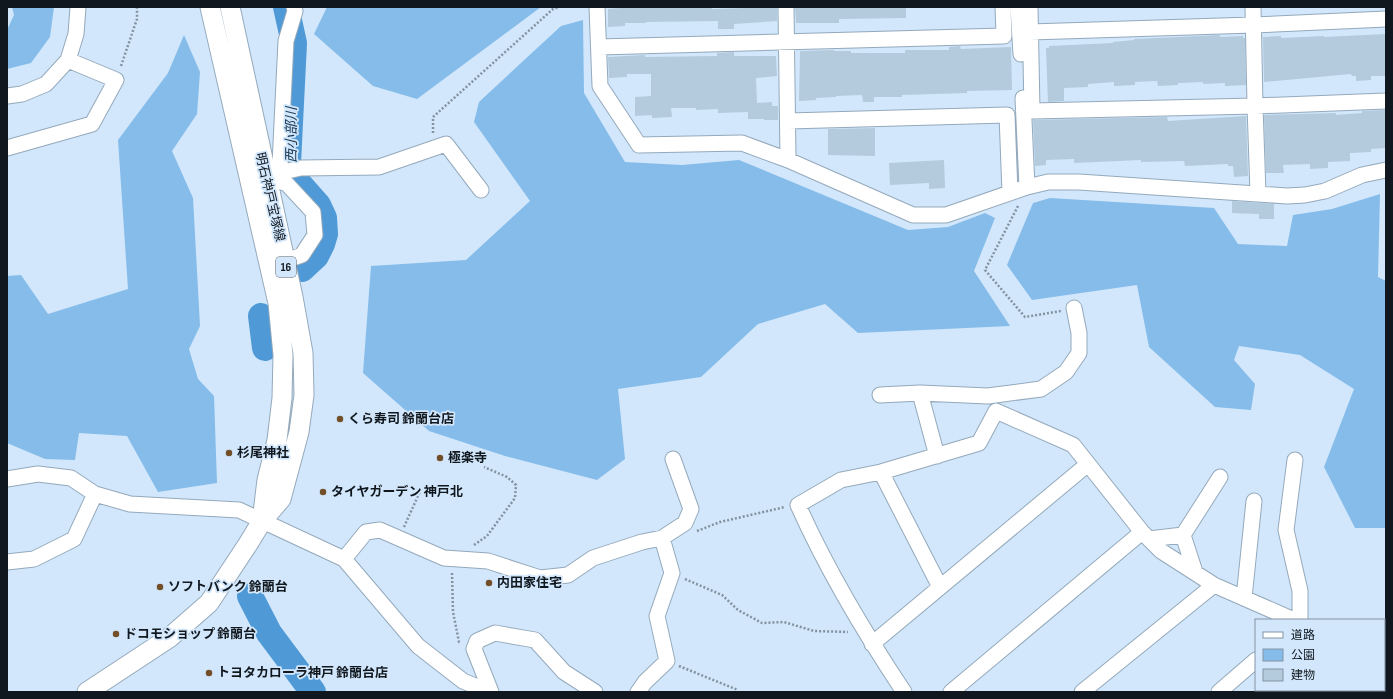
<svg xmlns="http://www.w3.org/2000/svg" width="1393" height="699" font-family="'Sofia Sans Condensed','Noto Sans JP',sans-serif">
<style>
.green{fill:#85bcea}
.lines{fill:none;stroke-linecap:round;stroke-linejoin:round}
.river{stroke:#4f9ad6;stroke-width:26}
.building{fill:#b4cadd}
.minor-casing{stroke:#94a9bb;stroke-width:17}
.major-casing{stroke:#94a9bb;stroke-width:21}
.path{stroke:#8392a1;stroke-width:2.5;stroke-dasharray:2 2;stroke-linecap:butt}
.minor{stroke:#fff;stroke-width:15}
.major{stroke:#fff;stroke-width:19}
.poi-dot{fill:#724e29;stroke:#d2e7fb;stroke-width:1.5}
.labels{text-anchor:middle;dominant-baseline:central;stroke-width:3.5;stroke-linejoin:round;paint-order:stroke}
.shield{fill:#d2e7fb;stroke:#4a5560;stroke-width:1}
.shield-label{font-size:12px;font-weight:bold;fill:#10171e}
.street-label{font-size:13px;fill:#10171e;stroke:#d2e7fb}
.poi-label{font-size:13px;font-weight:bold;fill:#10171e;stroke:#d2e7fb;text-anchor:start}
.water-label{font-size:14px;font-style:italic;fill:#173750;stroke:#d2e7fb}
</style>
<rect width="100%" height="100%" fill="#d2e7fb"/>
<path class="green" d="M12 7H54L50 37 31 63 7 69V30L14 15Z
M327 7H541L417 99 373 86 314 34Z
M583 20 584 93 625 162 682 165 739 160 908 230 948 227 985 213 995 218 974 271 1010 326 858 333 825 304 758 324 701 377 618 389 625 459 597 480 505 456 429 431 363 373 371 266 466 260 530 201 474 122 479 102 561 26Z
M184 35 200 72 197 114 172 151 193 198 200 326 189 349 198 379 214 396 217 483 158 492 127 436 79 433 75 460 45 459 7 443V276L21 275 48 314 128 289 118 140 168 73Z
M1380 194 1378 277 1386 281V528H1355L1324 467 1354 389 1300 355 1239 346 1234 360 1255 384 1251 410 1215 407 1149 347 1137 285 1032 300 1007 265 1033 203 1050 198 1214 208 1238 244 1287 246 1293 215 1332 209Z"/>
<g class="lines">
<path class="river" d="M286 7 294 43 288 163 295 179 318 205 324 218 325 234 322 244 316 256 302 269
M261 316 265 348
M250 596 269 633 313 692"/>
</g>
<path class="building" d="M632 7H712V9L777 7V21L734 24V29H718V21L646 22V23H625V26L608 27V9Z
M795 7H906V18L839 19V23H796Z
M1386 34V76H1371V80L1356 81V76H1352L1351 74 1264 82 1263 37 1281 36V38L1324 36V37Z
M1220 35V37L1243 36V38H1245L1246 85 1225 86V83L1203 84V82L1178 83V85L1158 86 1157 81 1135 82V85L1114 86V82L1088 84V87L1064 88V101L1048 102 1046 48H1049V46L1113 43V42L1134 40V39Z
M960 46 961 49 1011 47 1012 90 967 91V93L902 95V97H874V102H863L862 95 836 96V97L816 98V100L799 101 800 51 834 50V51H851V53H905V50H949V47Z
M734 52V56H776L777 76 756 78 757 103 772 102V106H778V120H764V119H748V112L718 113V109L696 110V108H671L672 117 652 118V115L635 116V97L651 96V74H627V77L609 78 608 57 645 55V57L717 56V53Z
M1386 110V148L1371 149V152L1350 153V161L1328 162V168L1310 169V164L1283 165 1284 173H1266L1264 115 1336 113V115L1362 113V111Z
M1246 116 1248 176 1234 177 1233 166H1228V164L1185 166 1184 161 1141 162V160L1074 163V159L1046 160V165L1035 166 1033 120 1167 117 1168 121Z
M875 128V156L828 155V129Z
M944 160 945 188 929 189V183L890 185 889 163Z
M1232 201 1274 204V219H1259V214L1232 213Z"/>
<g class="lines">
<defs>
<path id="minor" d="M597 7 600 86 639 145 742 143 788 160 913 215H946L1027 187 1048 182H1079L1287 196 1305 195 1325 191 1362 175 1386 170
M786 7 788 160
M1018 7 1021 54
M1030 7 1032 111 1255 106 1386 101
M1253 7 1255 106 1258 193
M1030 32 1253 25 1386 19
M599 47 1004 36 1003 7
M7 96 22 94 46 84 68 60 76 34 78 7
M1023 98 1027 187
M788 121 1007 115 1010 193
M7 148 92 124 116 80 68 60
M265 176 301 168 379 167 446 144 481 190
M265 176 287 184 313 212 315 235 302 255 285 261
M266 176 280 164 286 41 295 11 294 7
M920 393 937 456
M880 395 920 393 988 396 1041 389 1066 372 1079 353V333L1074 308
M1295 460 1286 530 1300 591V620
M881 472 940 587
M7 479 38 474 71 478 95 494 130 504 239 510 344 559 418 646 463 681 490 692
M1149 539 1183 535
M344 559 366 532 380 530 444 558 488 561 540 578 568 575 593 558 642 542 662 538
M7 562 34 559 74 539 95 494
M1195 572 1183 535 1220 477
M1244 598 1254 501
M872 644 1088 464
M1384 661 1386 662
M1384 678 1386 676
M491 692 474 649 477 641 495 633 535 640 564 672 595 692
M638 692 645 682 667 661 657 616 672 573 662 538 685 523 691 509 673 459
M904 692C864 632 827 570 798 505L841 480 881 472 979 443 996 411 1073 445 1142 532 1161 551 1214 585 1294 620
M951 692 1142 532
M1082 692 1214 585
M1219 692 1256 660
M1371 692 1373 690"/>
<path id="major" d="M210 7 278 303 283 355 282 398 277 440 267 480 262 521
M87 692 169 638 209 603 248 544 262 521 281 499 299 432 304 395 303 353 293 297 230 7"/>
</defs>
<use href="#minor" class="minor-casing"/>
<use href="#major" class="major-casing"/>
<path class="path" d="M121 66 137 19V7
M433 133V117L553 9 559 7
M1018 206 985 270 1025 317 1061 311
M404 527 422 487
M697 531 720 522 785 507
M474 545 487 536 515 498 516 485 507 477 484 467
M452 573 453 612 459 642H461
M685 579 722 595 738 610 762 623 784 622 814 631 848 632
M679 666 738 690"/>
<use href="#minor" class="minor"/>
<use href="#major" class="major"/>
</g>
<g class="poi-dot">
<circle cx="340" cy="419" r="4"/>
<circle cx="229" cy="453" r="4"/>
<circle cx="440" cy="458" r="4"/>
<circle cx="323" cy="492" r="4"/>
<circle cx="489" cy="583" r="4"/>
<circle cx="160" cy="587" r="4"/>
<circle cx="116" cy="634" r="4"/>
<circle cx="209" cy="673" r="4"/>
</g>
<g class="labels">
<rect class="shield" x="276" y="257" width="20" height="20" rx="3"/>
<g class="shield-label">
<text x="286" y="267">16</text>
</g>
<g class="street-label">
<text transform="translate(270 197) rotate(77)">明石神戸宝塚線</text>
</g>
<g class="poi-label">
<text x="348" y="419">くら寿司 鈴蘭台店</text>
<text x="237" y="453">杉尾神社</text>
<text x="448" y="458">極楽寺</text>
<text x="331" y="492">タイヤガーデン 神戸北</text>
<text x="497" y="583">内田家住宅</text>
<text x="168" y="587">ソフトバンク 鈴蘭台</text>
<text x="124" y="634">ドコモショップ 鈴蘭台</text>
<text x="217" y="673">トヨタカローラ神戸 鈴蘭台店</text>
</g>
<g class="water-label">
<text transform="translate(291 135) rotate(-90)">西小部川</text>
</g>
</g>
<rect width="1393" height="699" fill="none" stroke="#10171e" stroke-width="16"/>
<rect x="1255" y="619" width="130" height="72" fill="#d2e7fb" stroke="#8494a3"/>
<rect x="1263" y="632" width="20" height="6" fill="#ffffff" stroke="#8494a3"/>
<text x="1291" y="639" font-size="12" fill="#10171e">道路</text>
<rect x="1263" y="649" width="20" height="12" fill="#85bcea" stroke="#8494a3"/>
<text x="1291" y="659" font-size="12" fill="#10171e">公園</text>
<rect x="1263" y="669" width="20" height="12" fill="#b4cadd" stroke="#8494a3"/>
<text x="1291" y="679" font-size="12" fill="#10171e">建物</text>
</svg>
